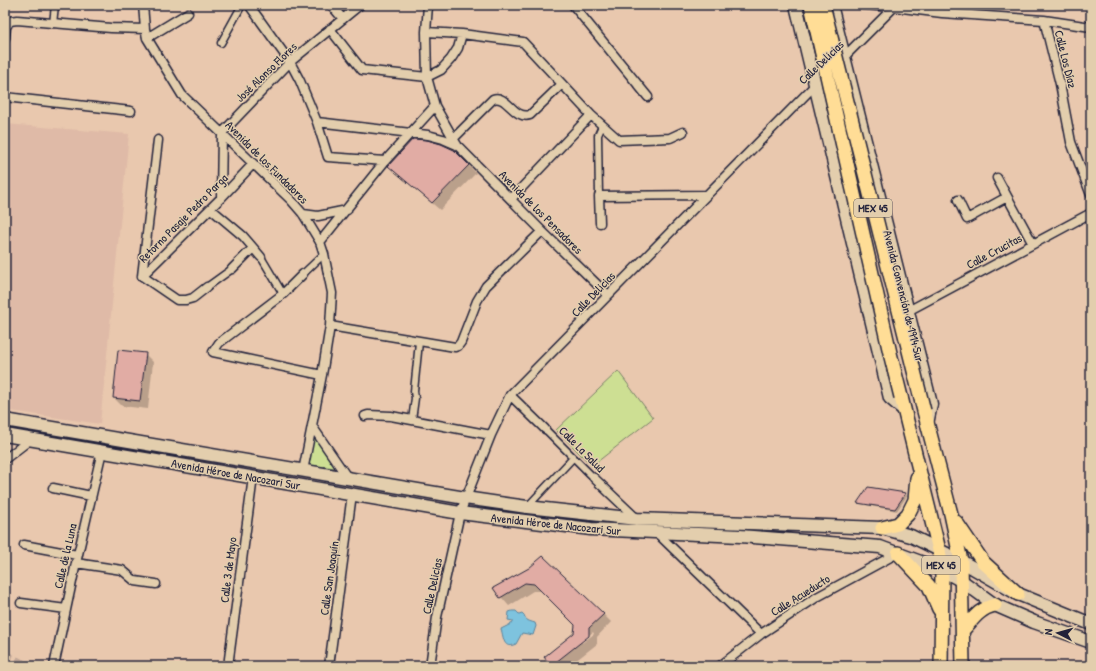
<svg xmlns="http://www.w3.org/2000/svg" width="1096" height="671" font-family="'Patrick Hand',sans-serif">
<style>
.built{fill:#dfbaa7}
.green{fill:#cddf93;stroke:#788067}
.water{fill:#7ec3de;stroke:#59839d}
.shadow{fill:#0003;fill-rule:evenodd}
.building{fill:#e1aca4;stroke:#22223b}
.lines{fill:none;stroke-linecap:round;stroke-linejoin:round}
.minor-tunnel{stroke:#c1a797;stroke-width:8;stroke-dasharray:8 4;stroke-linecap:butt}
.pedestrian-casing{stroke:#22223b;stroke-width:9}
.minor-casing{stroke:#22223b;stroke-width:11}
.secondary-casing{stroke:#22223b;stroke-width:15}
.primary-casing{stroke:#22223b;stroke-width:16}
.pedestrian{stroke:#e3cead;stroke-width:6}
.minor{stroke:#e3cead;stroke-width:8}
.secondary{stroke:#e3cead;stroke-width:12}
.primary{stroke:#ffdd96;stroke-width:13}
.primary-bridge-casing{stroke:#22223b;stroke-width:16;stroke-linecap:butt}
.primary-bridge{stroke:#ffdd96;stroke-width:13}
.labels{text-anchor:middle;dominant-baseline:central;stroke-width:3;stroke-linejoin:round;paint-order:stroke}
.shield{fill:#e3cead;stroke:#5c565d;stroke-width:1}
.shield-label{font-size:11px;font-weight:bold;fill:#22223b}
.street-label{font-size:12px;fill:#22223b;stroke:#e3cead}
</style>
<rect width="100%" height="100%" fill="#e9c8ae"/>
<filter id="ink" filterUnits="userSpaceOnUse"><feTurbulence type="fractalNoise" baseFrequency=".025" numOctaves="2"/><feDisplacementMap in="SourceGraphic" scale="8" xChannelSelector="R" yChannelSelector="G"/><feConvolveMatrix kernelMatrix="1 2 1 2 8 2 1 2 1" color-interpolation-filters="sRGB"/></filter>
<g filter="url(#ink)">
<path class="built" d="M5 124 129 134 100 424 5 410Z"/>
<path class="green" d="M618 371 653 418 592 466 556 430Z
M313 433 336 468 308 465Z"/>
<path class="water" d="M512 611H516L519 614 522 613 524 615C526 621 529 621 535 623L536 626 533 635 522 633 516 644C503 650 504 638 501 629L513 623V621L508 620 509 612Z"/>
<path class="shadow" d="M453 150 476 173 440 210 398 174Z
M145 354 153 362 148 409 122 406 114 398Z
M905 494 907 496 897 511 860 504 859 503Z
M530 568 603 614 611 622 597 637V644L569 666H553L546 657 575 634 576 624 543 591H533L509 606 494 589ZM593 632 594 634 582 643V641Z"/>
<path class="building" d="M413 139 427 140 441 144 454 150 469 165 432 203 388 166Z
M118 350 146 353 140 401 113 398Z
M868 487 906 493 895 509 857 503Z
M543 556 604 614 589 628V636L551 666 544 657 574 633 575 625 534 584 525 583 500 598 493 588 529 568Z"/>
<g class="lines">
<path class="minor-tunnel" d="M5 655 28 666"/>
<defs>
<path id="pedestrian" d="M53 24 55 5
M221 43 242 5
M599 196 598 135 602 126
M261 257 283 294
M303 274 324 254
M207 287 232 269
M412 420 415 398 414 391 419 342
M545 429 594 478
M528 506 573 458"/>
<path id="minor" d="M143 5 145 29 147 38 182 95 290 199 303 214 320 242 324 254 332 293 330 326 322 375 303 471
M249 5 290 62 300 81 317 122 328 157 385 161
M331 5 343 19
M428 5 426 32 427 77 435 106 457 145 542 231 608 295
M573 5 648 97
M862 5 894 7 942 13 1044 20 1091 27
M1044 20 1060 84 1071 142 1091 195
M330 29 362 70 427 77 441 70 451 59 458 48 462 34
M426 32 462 34 523 42 591 115 619 140 670 138 683 132
M5 38 6 27 10 21 17 20 111 28 145 29
M147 38 188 13
M842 59 894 7
M5 97 131 111
M317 122 428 135 443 139 457 145
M454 138 493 99C507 94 514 120 530 115L562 84
M997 178 1033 244
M221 198 222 133 290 62 360 5
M511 199 591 115
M958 200 967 219 1007 197
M211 209 243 236 261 257
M303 214 318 216 347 210
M600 223 599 196 705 195
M320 242 385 161 435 106
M232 269 253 248
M303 274 283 294 219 343 213 352 322 375
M142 276 221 198 253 164
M142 276 158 140
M142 276 177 300H186L193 298 207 287
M908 311 1091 213
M330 326 455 347 458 346 461 342 477 301 486 286 542 231
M510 395 545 429
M365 416 368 415 391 416 491 435
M312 426 347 477
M5 459 31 439
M594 478 637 519
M53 488 91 496
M656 532 761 634
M24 545 77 555
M76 563 122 570 135 581 156 584
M21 603 66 609
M54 666 76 563 102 451
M228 666 253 477
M329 666 352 494
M430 666 437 617 460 513 491 435 510 395 829 71
M720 666 761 634 817 597 898 553"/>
<path id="secondary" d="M796 5 890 398 904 410
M831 5 931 404 927 424
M5 420 465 498 527 507 637 519 882 528 911 536 961 561 1018 594 1091 624
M5 435 460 513 591 529 740 536 880 547 942 570 962 581 995 605 1034 622 1091 642"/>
<path id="primary" d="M901 397 939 550 942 570 941 666
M924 411 951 514 961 561 963 666
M956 522 983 562 1018 594
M882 528 898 524 908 514 915 500 917 478
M898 553 929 586 939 609
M963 630C973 619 980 608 995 605"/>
</defs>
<use href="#pedestrian" class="pedestrian-casing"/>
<use href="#minor" class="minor-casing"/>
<use href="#secondary" class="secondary-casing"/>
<use href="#primary" class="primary-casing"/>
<use href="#pedestrian" class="pedestrian"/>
<use href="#minor" class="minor"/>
<use href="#secondary" class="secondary"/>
<use href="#primary" class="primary"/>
<defs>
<path id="primary-bridge" d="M811 5 890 353 901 397
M823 5 924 411"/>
</defs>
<use href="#primary-bridge" class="primary-bridge-casing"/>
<use href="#primary-bridge" class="primary-bridge"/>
</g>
</g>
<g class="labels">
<g class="shield">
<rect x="854" y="199" width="38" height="18" rx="3"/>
<rect x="922" y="556" width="38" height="18" rx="3"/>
</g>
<g class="shield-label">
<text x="873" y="208">MEX 45</text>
<text x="941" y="565">MEX 45</text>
</g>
<g class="street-label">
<text transform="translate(1066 59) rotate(76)">Calle Los Díaz</text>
<text transform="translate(821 62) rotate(-44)">Calle Delicias</text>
<text transform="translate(266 72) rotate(-44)">José Alonso Flores</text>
<text transform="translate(267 162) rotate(45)">Avenida de los Fundadores</text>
<text transform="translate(541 212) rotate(45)">Avenida de los Pensadores</text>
<text transform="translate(183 218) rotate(-45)">Retorno Pasaje Pedro Parga</text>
<text transform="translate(994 251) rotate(-28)">Calle Crucitas</text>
<text transform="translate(593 294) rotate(-46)">Calle Delicias</text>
<text transform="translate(904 296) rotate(76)">Avenida Convención de 1914 Sur</text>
<text transform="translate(582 449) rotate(45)">Calle La Salud</text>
<text transform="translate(236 474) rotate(10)">Avenida Héroe de Nacozari Sur</text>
<text transform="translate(556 524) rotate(6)">Avenida Héroe de Nacozari Sur</text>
<text transform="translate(65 556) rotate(-77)">Calle de la Luna</text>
<text transform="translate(228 570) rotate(-83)">Calle 3 de Mayo</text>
<text transform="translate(329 578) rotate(-82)">Calle San Joaquín</text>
<text transform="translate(432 586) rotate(-78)">Calle Delicias</text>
<text transform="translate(800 595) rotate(-32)">Calle Acueducto</text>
</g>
</g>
<rect width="1096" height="671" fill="none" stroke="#e3cead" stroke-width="20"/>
<rect x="10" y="10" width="1076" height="651" fill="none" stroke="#22223b" stroke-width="1.5" filter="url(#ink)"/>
<g transform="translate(1058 633) rotate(276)" stroke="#e3cead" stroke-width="3" paint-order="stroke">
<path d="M0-3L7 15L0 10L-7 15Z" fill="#22223b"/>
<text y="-6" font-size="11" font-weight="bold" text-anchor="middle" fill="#22223b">N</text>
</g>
</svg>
